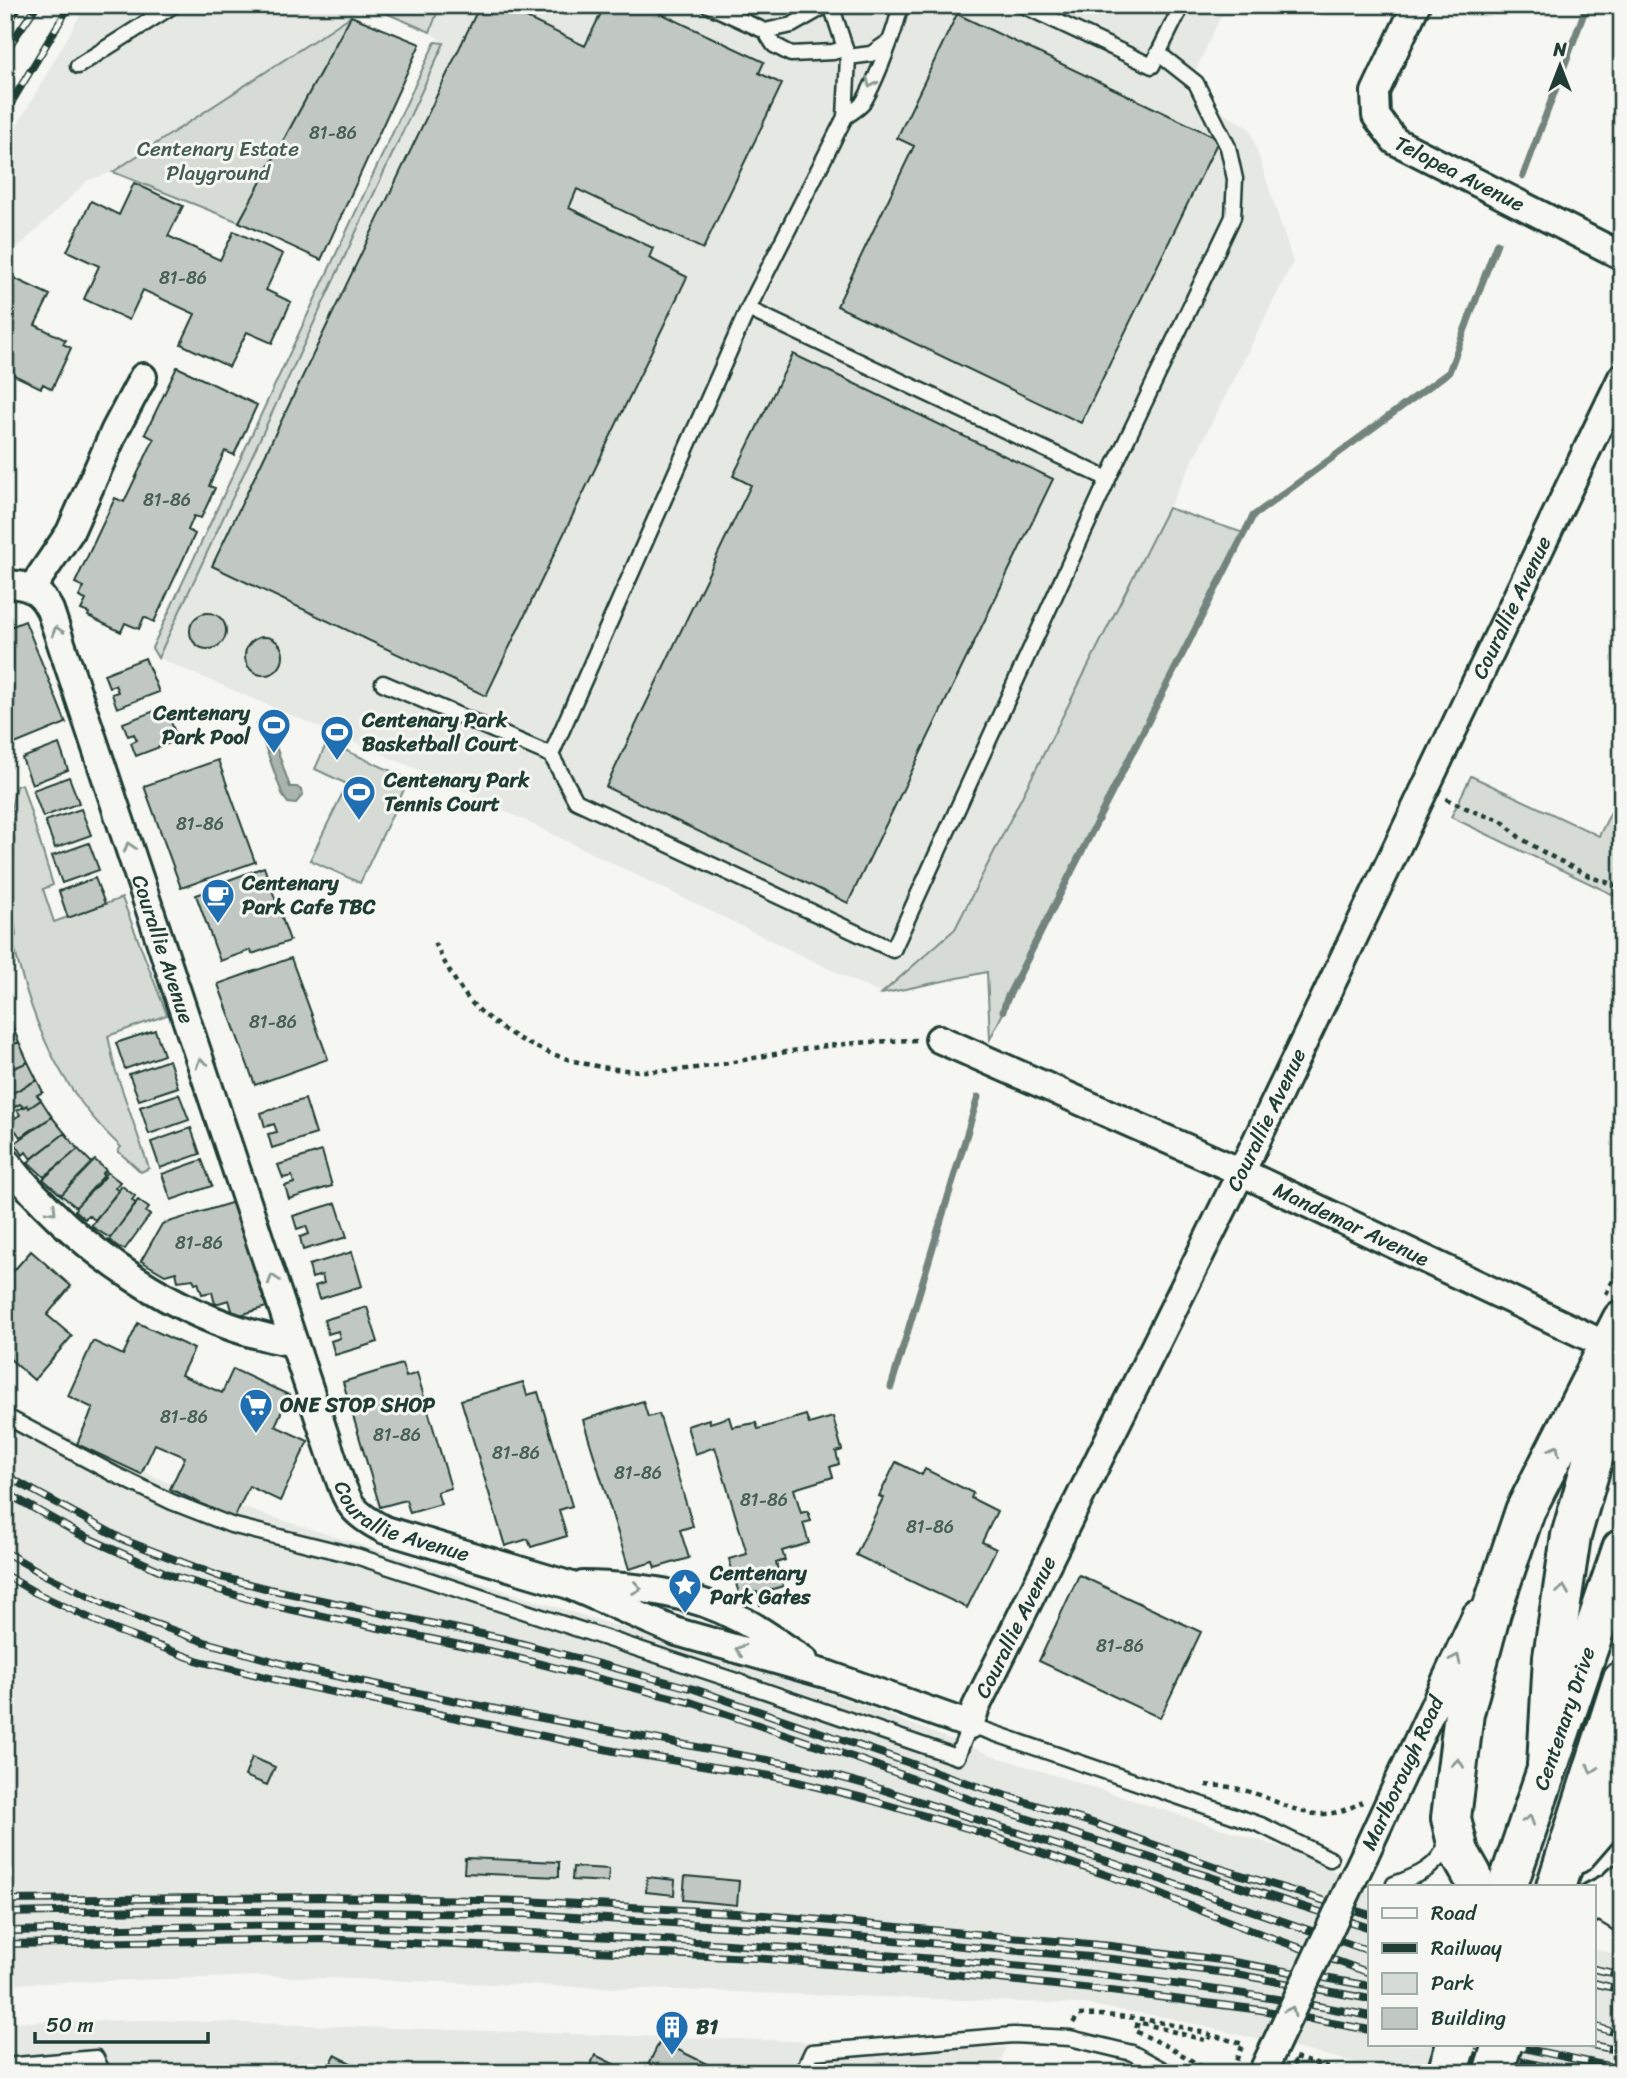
<svg xmlns="http://www.w3.org/2000/svg" width="1627" height="2078" font-family="Sriracha,sans-serif">
<style>
.built{fill:#e6e8e4}
.green{fill:#d6dbd6;stroke:#7a8c85;stroke-width:2}
.water{fill:#aab3ae;stroke:#72847d;stroke-width:2}
.lines{fill:none;stroke-linecap:round;stroke-linejoin:round}
.stream{stroke:#72847d;stroke-width:7}
.building{fill:#c1c8c3;stroke:#1f3d34;stroke-width:2}
.lane-casing{stroke:#1f3d34;stroke-width:19}
.street-casing{stroke:#1f3d34;stroke-width:32}
.highway-casing{stroke:#1f3d34;stroke-width:44}
.path{stroke:#1f3d34;stroke-width:4.5;stroke-dasharray:5 5;stroke-linecap:butt}
.lane{stroke:#f6f6f2;stroke-width:14}
.street{stroke:#f6f6f2;stroke-width:26}
.highway{stroke:#f6f6f2;stroke-width:38}
.rail-casing{stroke:#1f3d34;stroke-width:8}
.rail{stroke:#f6f6f2;stroke-width:5;stroke-dasharray:16;stroke-linecap:butt}
.street-bridge-casing{stroke:#1f3d34;stroke-width:32;stroke-linecap:butt}
.highway-bridge-casing{stroke:#1f3d34;stroke-width:44;stroke-linecap:butt}
.street-bridge{stroke:#f6f6f2;stroke-width:26}
.highway-bridge{stroke:#f6f6f2;stroke-width:38}
.oneway{stroke:#8a9a93}
.labels{text-anchor:middle;dominant-baseline:central;stroke-width:6;stroke-linejoin:round;paint-order:stroke}
.number-label{font-size:18px;fill:#486058}
.park-label{font-size:21px;fill:#445d54;stroke:#f6f6f2}
.street-label{font-size:21px;fill:#1f3d34;stroke:#f6f6f2}
.poi-label{font-size:21px;font-weight:bold;fill:#1f3d34;stroke:#f6f6f2;text-anchor:start}
</style>
<rect width="100%" height="100%" fill="#f6f6f2"/>
<filter id="ink" filterUnits="userSpaceOnUse"><feTurbulence type="fractalNoise" baseFrequency=".0143" numOctaves="2"/><feDisplacementMap in="SourceGraphic" scale="14" xChannelSelector="R" yChannelSelector="G"/><feConvolveMatrix kernelMatrix="1 2 1 2 8 2 1 2 1" color-interpolation-filters="sRGB"/></filter>
<g filter="url(#ink)">
<path class="built" d="M86 5H360L351 16 113 172 88 180 5 260V147Z
M440 5H1226L1186 91 1250 129 1293 262 955 930 881 994 431 775 158 658 444 43 430 32Z
M5 1407 177 1487 838 1696 991 1755 1302 1854 1370 1891V2045H1594V1949L1622 1955V2073H1400L1165 2017 1083 2004 266 1976 5 1984Z
M150 2020 1007 2048 997 2067 1040 2073H5V2022Z"/>
<path class="green" d="M367 5H440L430 32Z
M351 16 239 222 113 172 134 158Z
M435 42 444 43 158 658 152 648Z
M1168 508 1244 533 990 1039 987 972 881 994 955 929Z
M327 742 409 779 360 883 310 860 347 784 315 769Z
M1471 776 1599 836 1622 790V899L1451 817Z
M22 784 53 885 43 889 54 922 122 898 167 1015 108 1036 115 1069 149 1168 141 1172 118 1151 121 1147C58 1088 31 1020 12 938L16 936 12 900 14 838 10 837 12 819 9 818 16 786Z"/>
<path class="water" d="M267 720 290 787H297L301 790 302 796 295 804 288 803 283 796 257 724Z"/>
<g class="lines">
<path class="stream" d="M1523 176 1587 5
M1003 1011 1007 998 1253 516 1449 372 1497 243
M891 1387 978 1097"/>
</g>
<path class="building" d="M480 5H499L585 46 605 5H643L764 62 759 73 782 84 703 249 577 189 569 208 653 248 649 258 687 277 486 696 212 566Z
M957 14 1219 139 1081 423 837 306 914 146 897 138Z
M351 16 420 44 321 260 239 222Z
M134 183 183 206 168 236 220 260 234 231 283 254 266 290 291 302 272 343 247 332 229 367 181 344 195 314 143 290 129 320 84 299 99 266 67 251 91 201 119 215Z
M5 274 50 295 35 325 66 340 63 344 71 348 52 389 43 384 41 388 12 374 5 389Z
M793 354 1053 479 848 903 606 787 751 485 733 476Z
M177 367 257 405 234 455 225 451 209 486 215 488 201 518 194 516 188 530 195 534 154 622 144 617 139 629 125 623 121 632 88 616 89 613 81 610 86 600 79 597 84 587 75 583 115 498 124 502 154 439 145 434Z
M190 631a18 18 0 1 1 36 0a18 18 0 1 1-36 0Z
M25 621 66 723 10 746 5 734V629Z
M245 656a19 19 0 1 1 38 0a19 19 0 1 1-38 0Z
M145 658 159 692 117 708 112 694 118 692 115 685 109 687 104 674Z
M165 707 178 740 136 756 131 743 137 740 134 734 128 736 123 723Z
M59 744 68 770 32 784 22 758Z
M218 760 255 862 181 888 144 786Z
M69 777 79 803 43 817 33 790Z
M81 809 91 835 55 848 45 821Z
M89 843 99 870 62 883 52 856Z
M264 867 290 941 252 954 251 950 220 961 196 895 228 884 226 881Z
M95 878 105 904 68 918 59 891Z
M291 958 328 1059 255 1085 218 984Z
M12 1025 19 1042 5 1048V1027Z
M155 1030 164 1055 125 1069 116 1043Z
M19 1042 28 1062 5 1072V1048Z
M169 1060 178 1087 139 1100 129 1074Z
M28 1062 37 1080 5 1097V1072Z
M37 1080 43 1092 37 1095 41 1100 29 1108 27 1105 24 1108 20 1104 5 1112V1097Z
M179 1094 189 1120 149 1134 140 1107Z
M305 1099 316 1134 272 1148 268 1134 277 1132 274 1124 265 1127 261 1113Z
M41 1100 52 1117 20 1137 16 1131 10 1134 5 1124 20 1115 17 1110 27 1105 29 1108Z
M52 1117 65 1133 31 1159 26 1152 23 1155 15 1143Z
M191 1128 200 1154 160 1168 151 1142Z
M65 1133 78 1149 44 1177 28 1162Z
M78 1149 92 1163 61 1195 43 1179Z
M322 1151 332 1186 289 1199 285 1186 294 1183 292 1176 283 1178 278 1165Z
M95 1160 106 1170 102 1174 105 1177 76 1207 61 1195Z
M202 1160 212 1186 171 1200 162 1174Z
M107 1172 120 1182 115 1188 119 1191 95 1220 88 1215 85 1219 75 1211 76 1207Z
M122 1186 135 1196 132 1200 136 1204 110 1238 91 1226Z
M138 1200 149 1208 146 1212 150 1215 125 1249 120 1248 109 1240Z
M234 1202 266 1307 234 1317 229 1300 215 1304 212 1292 202 1294 198 1282 195 1283 193 1279 178 1281 176 1272 165 1275 141 1261 162 1224Z
M336 1203 347 1237 303 1250 300 1237 309 1234 306 1226 297 1229 293 1216Z
M31 1251 71 1286 47 1315 72 1336 34 1380 10 1359 5 1365V1271L10 1275Z
M352 1252 362 1286 319 1299 315 1286 324 1283 322 1275 312 1278 309 1265Z
M367 1307 378 1342 335 1355 331 1341 340 1338 338 1331 328 1334 324 1320Z
M138 1323 194 1349 181 1375 222 1393 233 1369 289 1395 275 1426 308 1441 280 1501 249 1486 234 1519 170 1489 185 1457 155 1444 141 1474 77 1444 93 1408 68 1396 93 1341 123 1355Z
M402 1364 406 1377 417 1373 451 1488 437 1492 441 1504 410 1513 406 1500 380 1507 343 1382Z
M523 1382 527 1395 538 1392 572 1506 559 1510 567 1536 531 1547 528 1539 505 1546 461 1400Z
M643 1401 648 1417 659 1414 693 1526 680 1530 689 1558 655 1568 653 1562 629 1569 583 1420Z
M806 1415 809 1424 833 1417 842 1450 836 1452 839 1464 830 1467 833 1477 794 1489 801 1513 808 1511 811 1521 803 1523 809 1543 782 1551 785 1560 776 1563 783 1586 763 1592 767 1603 760 1605 757 1592 740 1597 729 1559 747 1554 715 1447 695 1454 687 1426 709 1419 710 1423 729 1417 732 1427 756 1423 758 1429Z
M896 1462 922 1475 925 1469 973 1493 971 1498 997 1511 982 1542 996 1549 967 1608 856 1555 883 1498 879 1496Z
M1079 1575 1201 1632 1160 1718 1039 1661Z
M252 1757 275 1767 267 1785 245 1776Z
M465 1858 559 1862V1877L464 1873Z
M573 1867 609 1869 608 1882 572 1880Z
M685 1876 739 1881 737 1905 683 1900Z
M647 1877 675 1880 674 1895 646 1892Z
M660 2041 725 2073H644Z
M335 2055 370 2073H326Z
M595 2055 632 2073H566L570 2065 587 2073Z"/>
<g class="lines">
<defs>
<path id="lane" d="M708 5 765 31 774 45 791 54 833 52 843 49
M1022 5 1152 66 1182 5
M566 6V5
M765 31 792 25 827 5
M848 57 871 54 887 43
M78 66 174 5
M845 117C850 113 858 109 862 104 873 88 899 23 900 5
M1108 479 1233 217 1235 179 1228 147 1196 83 1158 53
M383 683 551 755 748 309 845 117 848 57 831 5
M551 755 576 801 893 950 1108 479 748 309
M5 1416 114 1474 172 1502 231 1525 356 1556 733 1680 957 1757 970 1725 1261 1825 1330 1859
M1394 1884C1417 1876 1440 1867 1447 1841
M1594 1909 1622 1926
M5 2066 96 2058 103 2073
M802 2073 812 2052 1013 2035 1070 2038 1132 2053 1169 2073"/>
<g id="street">
<path id="s1" d="M1416 5 1375 92 1376 116 1395 141 1622 256"/>
<path id="s2" d="M5 584C27 584 40 590 50 610L336 1469C348 1504 351 1513 385 1530L569 1585 677 1632 829 1675 970 1725 976 1707 1251 1152 1622 377"/>
<path d="M32 588 70 532 115 430 143 377"/>
<path id="s3" d="M939 1039 1241 1172 1608 1346"/>
<path d="M5 1160C76 1249 180 1324 294 1343"/>
<path d="M583 1585C638 1586 691 1592 740 1619 762 1630 782 1646 804 1660"/>
<path id="s4" d="M1365 1854 1476 1615"/>
</g>
<g id="highway">
<path d="M1547 1765 1553 1657 1571 1536 1614 1385 1622 1366"/>
<path d="M1576 1854 1603 1823 1622 1779"/>
<path d="M1472 1875 1459 1852 1451 1818 1464 1713 1491 1612 1525 1511 1622 1320"/>
<path id="s5" d="M1507 1887 1622 1549"/>
<path d="M1556 1887 1622 1681"/>
<path d="M1594 1902 1615 1891 1622 1884"/>
</g>
</defs>
<use href="#lane" class="lane-casing"/>
<use href="#street" class="street-casing"/>
<use href="#highway" class="highway-casing"/>
<path class="path" d="M1446 799 1480 814 1501 820 1519 837 1545 853 1593 878 1622 887
M434 943C446 964 459 992 478 1009 529 1057 606 1076 675 1070 721 1067 766 1054 811 1048 846 1043 882 1041 917 1040
M1606 1294 1622 1263
M1206 1785C1217 1786 1229 1786 1239 1789 1287 1800 1309 1831 1362 1802
M1073 2023 1079 2015C1138 2013 1187 2028 1243 2044L1231 2073
M1211 2035 1208 2041 1138 2022 1135 2031 1171 2048 1212 2073
M1295 2058 1348 2073
M1293 2061 1301 2073"/>
<use href="#lane" class="lane"/>
<use href="#street" class="street"/>
<use href="#highway" class="highway"/>
<defs>
<path id="rail" d="M5 27 20 5
M5 52 37 5
M5 113 70 5
M5 1475 124 1540 221 1577 269 1589 505 1639 694 1689 994 1792 1096 1824 1222 1869 1370 1915
M5 1492 79 1534 170 1575 265 1604 498 1653 690 1702 855 1758 991 1807 1370 1928
M5 1552 45 1575 120 1611 205 1642 302 1669 510 1712 799 1766 868 1785 1110 1862 1370 1951
M5 1575 36 1593 115 1630 199 1661 299 1685 505 1728 614 1751 777 1777 867 1799 970 1829 1142 1887 1250 1930 1370 1973
M5 1900 319 1897 526 1901 753 1914 1111 1946 1228 1961 1370 1986
M5 1913 153 1910 525 1914 754 1928 1113 1959 1236 1974 1370 1999
M5 1931C111 1929 216 1924 322 1926 500 1929 680 1940 858 1953 1029 1966 1201 1982 1370 2016
M5 1944 319 1939 754 1958 952 1974 1111 1991 1261 2010 1370 2030
M1594 1969 1622 1975
M1594 1983 1622 1990
M1594 2026 1622 2035
M1442 2045 1578 2073
M1509 2045 1622 2069
M1592 2045 1622 2051"/>
</defs>
<use href="#rail" class="rail-casing"/>
<use href="#rail" class="rail"/>
<defs>
<path id="street-bridge" d="M1262 2073 1365 1854"/>
<path id="highway-bridge" d="M1447 2073 1456 2045
M1493 2073 1502 2045"/>
</defs>
<use href="#street-bridge" class="street-bridge-casing"/>
<use href="#highway-bridge" class="highway-bridge-casing"/>
<use href="#street-bridge" class="street-bridge"/>
<use href="#highway-bridge" class="highway-bridge"/>
</g>
<defs><path id="oneway-chevron" d="M-2-3.5L2.5 0L-2 3.5" fill="none" stroke-width="1.6" stroke-linecap="round" stroke-linejoin="round" transform="scale(1.75)"/></defs>
<g class="oneway">
<use href="#oneway-chevron" transform="translate(871 83) rotate(114)"/>
<use href="#oneway-chevron" transform="translate(57 631) rotate(-108)"/>
<use href="#oneway-chevron" transform="translate(129 847) rotate(-108)"/>
<use href="#oneway-chevron" transform="translate(201 1063) rotate(-108)"/>
<use href="#oneway-chevron" transform="translate(52 1210) rotate(45)"/>
<use href="#oneway-chevron" transform="translate(273 1279) rotate(-108)"/>
<use href="#oneway-chevron" transform="translate(1555 1450) rotate(-63)"/>
<use href="#oneway-chevron" transform="translate(637 1588) rotate(8)"/>
<use href="#oneway-chevron" transform="translate(1563 1590) rotate(-82)"/>
<use href="#oneway-chevron" transform="translate(740 1650) rotate(-164)"/>
<use href="#oneway-chevron" transform="translate(1456 1659) rotate(-65)"/>
<use href="#oneway-chevron" transform="translate(1458 1763) rotate(-83)"/>
<use href="#oneway-chevron" transform="translate(1592 1769) rotate(107)"/>
<use href="#oneway-chevron" transform="translate(1529 1820) rotate(-72)"/>
<use href="#oneway-chevron" transform="translate(1291 2011) rotate(-65)"/>
</g>
</g>
<defs>
<symbol id="stadium-pin" viewBox="-11 -11 22 30"><path d="M0 17L-7.5 6A9.5 9.5 0 1 1 7.5 6Z" fill="#1f6fb2" stroke="#f6f6f2"/><path d="M0-5a6.5 5 0 1 0 0 10a6.5 5 0 1 0 0-10ZM-3.5-1.8h7v3.6h-7Z" fill="#fff"/></symbol>
<symbol id="cafe-pin" viewBox="-11 -11 22 30"><path d="M0 17L-7.5 6A9.5 9.5 0 1 1 7.5 6Z" fill="#1f6fb2" stroke="#f6f6f2"/><path d="M-5.5-4.5H6V0H3Q3 3.5 0 3.5H-2.5Q-5.5 3.5-5.5 0ZM3-3.2v2h1.7v-2ZM-6 4.5H4V6H-6Z" fill="#fff"/></symbol>
<symbol id="supermarket-pin" viewBox="-11 -11 22 30"><path d="M0 17L-7.5 6A9.5 9.5 0 1 1 7.5 6Z" fill="#1f6fb2" stroke="#f6f6f2"/><path d="M-6-5.5h2.5l.6 2H6L4.5 2H-2.5L-4.4-4H-6ZM-1.5 3.2a1.3 1.3 0 1 0 .1 0ZM3 3.2a1.3 1.3 0 1 0 .1 0Z" fill="#fff"/></symbol>
<symbol id="sight-pin" viewBox="-11 -11 22 30"><path d="M0 17L-7.5 6A9.5 9.5 0 1 1 7.5 6Z" fill="#1f6fb2" stroke="#f6f6f2"/><path d="M0-6L1.8-2.2L6-1.7L2.9 1.2L3.7 5.4L0 3.3L-3.7 5.4L-2.9 1.2L-6-1.7L-1.8-2.2Z" fill="#fff"/></symbol>
<symbol id="building-pin" viewBox="-11 -11 22 30"><path d="M0 17L-7.5 6A9.5 9.5 0 1 1 7.5 6Z" fill="#1f6fb2" stroke="#f6f6f2"/><path d="M-4-6H4V6H1V3H-1V6H-4ZM-2.5-4.3h1.7v1.8h-1.7ZM.8-4.3h1.7v1.8H.8ZM-2.5-1h1.7V.8h-1.7ZM.8-1h1.7V.8H.8Z" fill="#fff"/></symbol>
</defs>
<g fill-rule="evenodd">
<use href="#stadium-pin" x="255" y="706" width="38" height="52"/>
<use href="#stadium-pin" x="318" y="713" width="38" height="52"/>
<use href="#stadium-pin" x="340" y="773" width="38" height="52"/>
<use href="#cafe-pin" x="199" y="876" width="38" height="52"/>
<use href="#supermarket-pin" x="237" y="1386" width="38" height="52"/>
<use href="#sight-pin" x="666" y="1566" width="38" height="52"/>
<use href="#building-pin" x="653" y="2008" width="38" height="52"/>
</g>
<g class="labels">
<g class="number-label">
<text x="333" y="133">81-86</text>
<text x="183" y="278">81-86</text>
<text x="167" y="500">81-86</text>
<text x="200" y="824">81-86</text>
<text x="273" y="1022">81-86</text>
<text x="199" y="1243">81-86</text>
<text x="184" y="1417">81-86</text>
<text x="397" y="1435">81-86</text>
<text x="516" y="1453">81-86</text>
<text x="638" y="1473">81-86</text>
<text x="764" y="1500">81-86</text>
<text x="930" y="1527">81-86</text>
<text x="1120" y="1646">81-86</text>
</g>
<g class="park-label">
<text x="218" y="149">Centenary Estate<tspan x="218" dy="24">Playground</tspan></text>
</g>
<g class="street-label">
<text stroke="none"><textPath href="#s1" startOffset="224">Telopea Avenue</textPath></text>
<text stroke="none"><textPath href="#s2" startOffset="2902">Courallie Avenue</textPath></text>
<text stroke="none"><textPath href="#s2" startOffset="413">Courallie Avenue</textPath></text>
<text stroke="none"><textPath href="#s2" startOffset="2334">Courallie Avenue</textPath></text>
<text stroke="none"><textPath href="#s3" startOffset="452">Mandemar Avenue</textPath></text>
<text stroke="none"><textPath href="#s2" startOffset="1052">Courallie Avenue</textPath></text>
<text stroke="none"><textPath href="#s2" startOffset="1768">Courallie Avenue</textPath></text>
<text stroke="none"><textPath href="#s5" startOffset="178">Centenary Drive</textPath></text>
<text stroke="none"><textPath href="#s4" startOffset="89">Marlborough Road</textPath></text>
</g>
<g class="poi-label">
<text x="250" y="713" text-anchor="end">Centenary<tspan x="250" dy="24">Park Pool</tspan></text>
<text x="362" y="720">Centenary Park<tspan x="362" dy="24">Basketball Court</tspan></text>
<text x="384" y="780">Centenary Park<tspan x="384" dy="24">Tennis Court</tspan></text>
<text x="242" y="883">Centenary<tspan x="242" dy="24">Park Cafe TBC</tspan></text>
<text x="280" y="1405">ONE STOP SHOP</text>
<text x="710" y="1573">Centenary<tspan x="710" dy="24">Park Gates</tspan></text>
<text x="696" y="2027">B1</text>
</g>
</g>
<rect width="1627" height="2078" fill="none" stroke="#f6f6f2" stroke-width="28"/>
<rect x="14" y="14" width="1599" height="2050" fill="none" stroke="#1f3d34" stroke-width="2.5" filter="url(#ink)"/>
<rect x="1368" y="1885" width="228" height="161" fill="#f6f6f2" stroke="#a0aca6" stroke-width="2"/>
<rect x="1382" y="1908" width="35" height="10" fill="#f6f6f2" stroke="#a0aca6" stroke-width="2"/>
<text x="1431" y="1920" font-size="21" fill="#1f3d34">Road</text>
<rect x="1382" y="1943" width="35" height="10" fill="#1f3d34" stroke="#a0aca6" stroke-width="2"/>
<text x="1431" y="1955" font-size="21" fill="#1f3d34">Railway</text>
<rect x="1382" y="1973" width="35" height="21" fill="#d6dbd6" stroke="#a0aca6" stroke-width="2"/>
<text x="1431" y="1990" font-size="21" fill="#1f3d34">Park</text>
<rect x="1382" y="2008" width="35" height="21" fill="#c1c8c3" stroke="#a0aca6" stroke-width="2"/>
<text x="1431" y="2025" font-size="21" fill="#1f3d34">Building</text>
<g transform="translate(1560 66)" stroke="#f6f6f2" stroke-width="5" paint-order="stroke">
<path d="M0-5L12 26L0 18L-12 26Z" fill="#1f3d34"/>
<text y="-10" font-size="19" font-weight="bold" text-anchor="middle" fill="#1f3d34">N</text>
</g>
<path d="M35 2032v10h173v-10" fill="none" stroke="#1f3d34" stroke-width="3.5"/>
<text x="46" y="2032" font-size="21" fill="#1f3d34" stroke="#f6f6f2" stroke-width="5" paint-order="stroke">50 m</text>
</svg>
